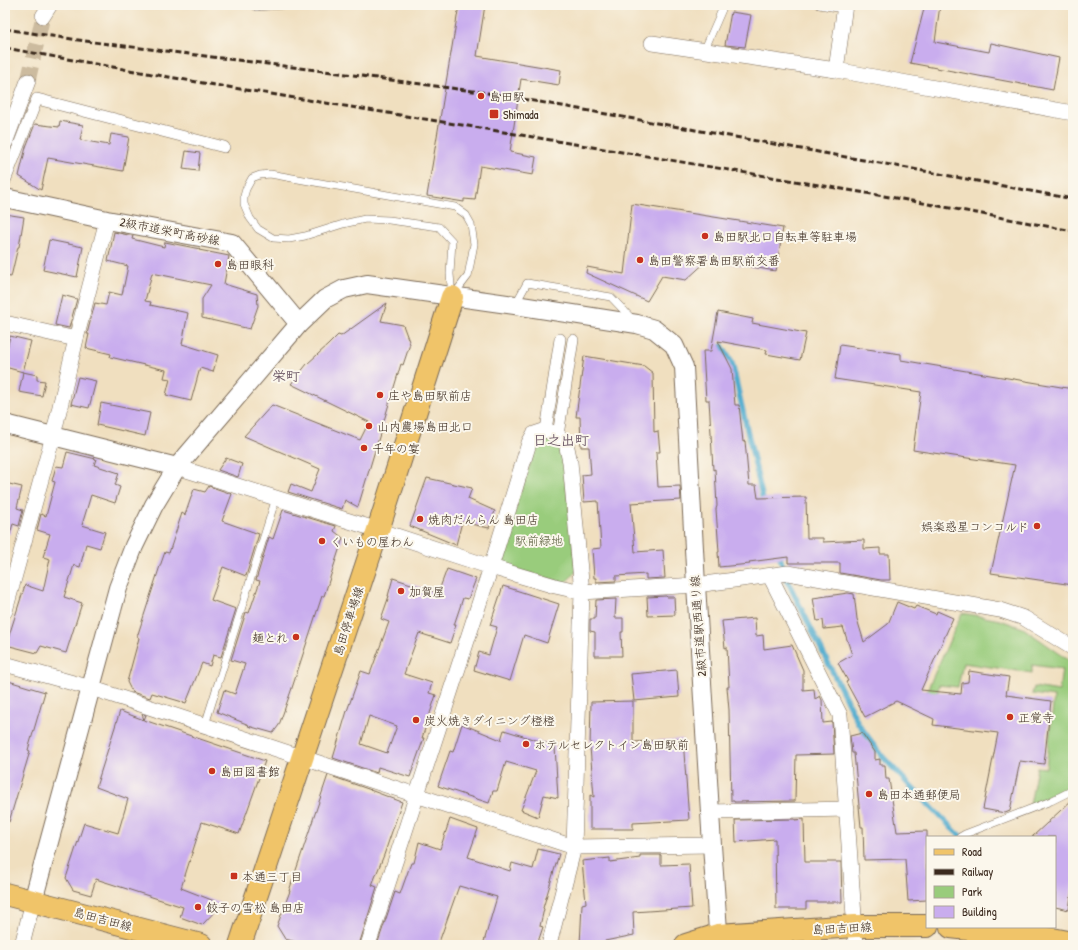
<svg xmlns="http://www.w3.org/2000/svg" width="1078" height="950" font-family="'Patrick Hand','Klee One',sans-serif">
<style>
.green{fill:#99cc7c;stroke:#6a7b4d}
.lines{fill:none;stroke-linecap:round;stroke-linejoin:round}
.stream{stroke:#51acce;stroke-width:5.5}
.building{fill:#c9adee;fill-rule:evenodd}
.minor-tunnel{stroke:#ccbb9f;stroke-width:15;stroke-dasharray:15 8;stroke-linecap:butt}
.service-casing{stroke:#7a6956;stroke-width:8}
.pedestrian-casing{stroke:#7a6956;stroke-width:12}
.minor-casing{stroke:#7a6956;stroke-width:16}
.tertiary-casing{stroke:#7a6956;stroke-width:20}
.primary-casing{stroke:#7a6956;stroke-width:24}
.service{stroke:#fff;stroke-width:7}
.pedestrian{stroke:#fff;stroke-width:11}
.minor{stroke:#fff;stroke-width:15}
.tertiary{stroke:#fff;stroke-width:18}
.primary{stroke:#f0c469;stroke-width:22}
.rail{stroke:#3b2a1e;stroke-width:3;stroke-dasharray:6 3;stroke-linecap:butt}
.poi-dot{fill:#c8321e;stroke:#fbf7ec;stroke-width:1.5}
.labels{text-anchor:middle;dominant-baseline:central;stroke-width:4;stroke-linejoin:round;paint-order:stroke}
.poi-label{font-size:12px;fill:#3b2a1e;stroke:#fbf7ec;text-anchor:start}
.street-label{font-size:12px;fill:#3b2a1e;stroke:#fbf7ec}
.park-label{font-size:12px;fill:#575b3a;stroke:#fbf7ec}
.quarter-label{font-size:14px;font-weight:bold;fill:#6d5867;stroke:#fbf7ec}
</style>
<rect width="100%" height="100%" fill="#fbf7ec"/>
<filter id="ink" filterUnits="userSpaceOnUse"><feTurbulence type="fractalNoise" baseFrequency=".025" numOctaves="2"/><feDisplacementMap in="SourceGraphic" scale="8" xChannelSelector="R" yChannelSelector="G"/><feConvolveMatrix kernelMatrix="1 2 1 2 8 2 1 2 1" color-interpolation-filters="sRGB"/></filter>
<filter id="wash" filterUnits="userSpaceOnUse"><feTurbulence type="fractalNoise" baseFrequency=".012" numOctaves="4" result="noise"/><feDisplacementMap in="SourceGraphic" scale="16" xChannelSelector="R" yChannelSelector="G"/><feGaussianBlur stdDeviation="0.9" result="paint"/><feColorMatrix in="noise" values="0 0 0 0 0 0 0 0 0 0 0 0 0 0 0 0 0 1.4 0 .05"/><feComposite in="paint" operator="in"/></filter>
<g filter="url(#wash)">
<rect width="100%" height="100%" fill="#f0dfbf"/>
<path class="green" d="M544 440 555 441 562 446 576 572 565 583 502 566 499 557 536 446Z
M962 613 1000 620 1023 628 1073 663V748L1067 788 1030 805 1037 767 1046 768 1054 697 1032 694 1034 687 1059 691 1062 669 1032 665V673L963 663 958 687 939 685 934 710H918Z"/>
<g class="lines">
<path class="stream" d="M722 346 732 363 764 504
M778 552 789 584 858 723 882 756 915 791 956 832 962 837"/>
</g>
<g id="blocks">
<path class="building" d="M459 5H485L477 56 561 70 559 85 521 79 510 152 536 157 533 175 480 166 475 200 464 199V202L427 196Z
M925 5H940L935 42 989 52 991 43 1059 58 1053 90 910 63Z
M731 12 751 15 745 47 725 45Z
M60 121 83 125 80 140 109 145 111 134 129 137 123 171 48 158 41 190 19 176 26 147 35 124 59 127Z
M186 151 200 153 198 171 183 169Z
M632 204 783 228 776 271 708 260 686 280 662 276 647 301 586 273 587 267 624 274Z
M5 214 24 217 19 247H18L11 277 5 276Z
M114 232 133 236 132 239 164 247 165 242 200 249 199 250 229 256 224 284 257 294 258 306 250 329 202 318V299L211 285 152 273 145 301 151 302 150 305 188 313 182 344 218 355 213 372 200 368 191 401 166 395 170 379 164 378 166 370 110 357 111 354 86 348 89 334H87L95 303 106 305 109 292 122 295 128 266 108 261Z
M49 240 83 247 77 277 43 270Z
M62 295 77 299 69 328 55 325Z
M387 303 381 321 403 325 410 344 403 365 401 364 358 507 345 500 342 509 288 492 291 484 311 492 320 469 244 436 272 405 360 440 369 422 291 384 307 364 328 345 338 335 341 336Z
M718 312 753 319 752 323 806 333 800 360 766 354 767 350 718 341 732 369 735 405H739L743 442 745 441 749 485H756L758 498 806 497 807 538H823V542L864 540V549L880 548V554H889L890 580H881L840 573V563H788V557L749 562 750 564 719 567 718 552H719L716 509 717 506 715 469 713 470 710 416 709 400H706L703 351H711Z
M10 336 31 341 23 372 5 367V357Z
M840 345 901 354V360L1073 389V585L991 573 1015 465 913 450 921 392 835 379Z
M584 356 644 366 653 373 654 432 658 431 660 452H656L658 487 680 486 681 500 631 503 635 552 663 550 665 578 646 579V574L616 576V581L596 582V578H594L592 549 601 548 598 501 584 502 582 475 591 474 589 447H581L580 417H576Z
M23 372 37 375V380L45 381 42 396 19 392Z
M78 377 96 381 89 408 71 404Z
M101 403 150 413 145 436 97 425Z
M67 452 96 459 94 465 119 473 115 485 120 487 115 503 91 495 82 525 105 532 100 548 86 544 80 567 74 565 64 597 82 603 66 653 41 646 37 653 6 645 25 585 43 591 50 559 43 557 50 534 37 530 41 514 46 516 55 482 52 481 56 466 63 467Z
M226 458 242 464 238 477 218 470Z
M427 478 472 488 468 499 495 511 489 528 462 522 456 545 410 526Z
M5 483 22 487 17 508 23 510 19 526 13 524 10 534 5 533Z
M209 486 232 494 222 521 259 534 246 576 223 567 211 600 236 609 221 657 213 655 210 666 202 663 186 703 152 693 150 698 132 692 127 682 139 638 137 637 159 569 165 552 169 553 182 513 185 515 194 489 205 492Z
M283 510 336 526 334 531 343 538 324 596H322L291 691 279 725 273 733 248 726 249 725 217 712 224 690 235 694 245 664 231 660 246 612 249 613 260 581 256 580 269 537 273 539Z
M447 569 476 579 468 599 463 598 454 625H456L450 643 419 633 404 674 432 683 429 693 436 695 422 738H424L410 777 378 767 377 773 333 758 347 711 361 671 370 674 389 622 381 619 389 596H388L393 578 438 593ZM369 716 397 726 387 753 361 744Z
M503 586 559 604 547 643 524 635 510 681 474 670 479 652 489 655 497 627 490 625Z
M848 593 854 594 857 619 864 642 888 624 897 602 914 609 916 606 936 614 937 611 953 618 921 690 961 694 962 683 968 682 969 671 1009 677 1006 695 1051 701 1044 764 1020 761 1010 811 1005 813 983 809 998 733 933 725 934 719 896 701 865 717 846 682 848 681 838 663 852 655 843 627 824 629 823 620 817 621 813 598Z
M666 596 667 597H674L675 615 648 616 647 597Z
M616 599 615 618H623V632H621L622 656H595V632L590 631V619H595L596 600Z
M755 618 756 636 763 635 764 649 792 645 803 670V690L814 689 815 699 820 696 822 700 823 723 832 722 834 754 796 755 795 801 734 802V801H731L729 710 727 687H729L727 647 725 648 722 621Z
M677 670 679 697 634 701 631 674Z
M5 680 45 692 28 750 30 751 9 822 5 821Z
M633 701V742L683 739 689 820 633 823V829H590V795L594 797 590 747 591 702Z
M120 711 144 720 142 714 146 715 144 720 265 761 239 834 202 822 181 888 222 904 202 925 180 917 183 907 96 879 91 895 73 890 66 878 84 823 118 833 128 799 96 787Z
M462 724 501 740 504 730 555 746 558 798 544 795 538 817 521 810 536 771 506 762 497 791H493L489 803 438 786 450 751 453 752Z
M862 733 875 752V760L880 759V765H885L886 779H889L897 832 927 831V900L908 901 905 859 864 860 863 827H861L854 753H852L850 736Z
M328 775 371 790H370L402 802 384 855 372 885 377 887 359 945H300V943L285 939 277 926 290 891H289Z
M1073 799V881L1069 910 1055 907V837H1032L1047 823 1050 822H1048Z
M450 819 478 829 468 857 510 871 512 863 533 869 538 849 559 854 543 908 544 909 540 926 543 927 537 945H483L497 897 459 886 438 945H377L395 892 400 894 411 863H414L419 842 440 849Z
M795 819V820L804 819 805 862H841L842 902H806V909H776L775 839 736 842 735 820Z
M640 855H661V865L689 864 692 908 633 912 634 935 605 941V945H580L582 904 586 903 582 861 610 858V862L640 858Z"/>
</g>
</g>
<g filter="url(#ink)">
<use href="#blocks" fill-opacity="0" stroke="#7a6956" stroke-width="1"/>
<g class="lines">
<path class="minor-tunnel" d="M28 81 43 16"/>
<defs>
<path id="service" d="M254 5 256 7 284 5
M819 5 844 9
M704 51 724 5
M270 174 455 207 466 215 471 224 474 244 468 276 452 297 450 274 452 241 439 227 389 220 365 219 343 224 305 236 289 239 273 238 258 229 250 218 244 204V196L246 189 252 178 260 175Z
M515 305 527 283 611 297 633 320
M205 725 276 498
M960 837 965 834 1051 801 1073 790"/>
<path id="pedestrian" d="M5 181 37 99 224 147
M546 430 560 339
M558 435 573 340"/>
<path id="minor" d="M43 16 50 5
M652 43 836 70 1073 113
M836 70 845 5
M5 143 28 81
M5 323 76 339
M177 467 378 530 491 567 555 586 582 592 696 585 788 573 1000 610 1024 618 1073 648
M770 576 840 715 856 945
M5 611 53 436 76 339 107 220
M5 664 91 688 574 847 712 845
M710 812 847 809
M22 945 33 901
M368 945 491 567 529 443 534 434 546 430 558 435 566 443 570 462 582 592 574 847 549 945"/>
<path id="tertiary" d="M5 198 107 220 232 243 299 324
M5 424 177 467
M33 901 118 588 134 546 154 505 177 467 299 324 325 299 344 289 367 284 515 305 637 324 654 329 674 345 684 367 696 585 712 845 719 945"/>
<path id="primary" d="M5 894 201 945
M951 927 1047 938 1073 943
M240 945 378 530 452 297
M686 945 718 935 855 926H927"/>
</defs>
<use href="#service" class="service-casing"/>
<use href="#pedestrian" class="pedestrian-casing"/>
<use href="#minor" class="minor-casing"/>
<use href="#tertiary" class="tertiary-casing"/>
<use href="#primary" class="primary-casing"/>
<use href="#service" class="service"/>
<use href="#pedestrian" class="pedestrian"/>
<use href="#minor" class="minor"/>
<use href="#tertiary" class="tertiary"/>
<use href="#primary" class="primary"/>
<path class="rail" d="M5 29 85 41 324 71 495 94 913 169 1073 199
M5 48 203 83 486 129 907 200 1073 231"/>
</g>
</g>
<g class="poi-dot">
<circle cx="481" cy="96" r="4"/>
<rect x="489" y="109" width="10" height="10" rx="2"/>
<circle cx="705" cy="236" r="4"/>
<circle cx="640" cy="260" r="4"/>
<circle cx="218" cy="264" r="4"/>
<circle cx="380" cy="395" r="4"/>
<circle cx="369" cy="426" r="4"/>
<circle cx="364" cy="448" r="4"/>
<circle cx="420" cy="519" r="4"/>
<circle cx="1037" cy="526" r="4"/>
<circle cx="322" cy="541" r="4"/>
<circle cx="401" cy="591" r="4"/>
<circle cx="296" cy="637" r="4"/>
<circle cx="1010" cy="717" r="4"/>
<circle cx="416" cy="720" r="4"/>
<circle cx="526" cy="744" r="4"/>
<circle cx="212" cy="771" r="4"/>
<circle cx="869" cy="794" r="4"/>
<rect x="230" y="872" width="8" height="8" rx="2"/>
<circle cx="198" cy="907" r="4"/>
</g>
<g class="labels">
<g class="poi-label">
<text x="489" y="96">島田駅</text>
<text x="503" y="114">Shimada</text>
<text x="713" y="236">島田駅北口自転車等駐車場</text>
<text x="648" y="260">島田警察署島田駅前交番</text>
<text x="226" y="264">島田眼科</text>
<text x="388" y="395">庄や島田駅前店</text>
<text x="377" y="426">山内農場島田北口</text>
<text x="372" y="448">千年の宴</text>
<text x="428" y="519">焼肉だんらん 島田店</text>
<text x="1029" y="526" text-anchor="end">娯楽惑星コンコルド</text>
<text x="330" y="541">くいもの屋わん</text>
<text x="409" y="591">加賀屋</text>
<text x="288" y="637" text-anchor="end">麺とれ</text>
<text x="1018" y="717">正覚寺</text>
<text x="424" y="720">炭火焼きダイニング橙橙</text>
<text x="534" y="744">ホテルセレクトイン島田駅前</text>
<text x="220" y="771">島田図書館</text>
<text x="877" y="794">島田本通郵便局</text>
<text x="242" y="876">本通三丁目</text>
<text x="206" y="907">餃子の雪松 島田店</text>
</g>
<g class="street-label">
<text transform="translate(170 231) rotate(11)">2級市道栄町高砂線</text>
<text transform="translate(348 621) rotate(-72)">島田停車場線</text>
<text transform="translate(698 626) rotate(-94)">2級市道駅西通り線</text>
<text transform="translate(103 919) rotate(15)">島田吉田線</text>
<text transform="translate(842 928) rotate(-3)">島田吉田線</text>
</g>
<g class="park-label">
<text x="539" y="540">駅前緑地</text>
</g>
<g class="quarter-label">
<text x="286" y="375">栄町</text>
<text x="561" y="439">日之出町</text>
</g>
</g>
<rect width="1078" height="950" fill="none" stroke="#fbf7ec" stroke-width="20"/>
<rect x="926" y="836" width="130" height="92" fill="#fbf7ec" stroke="#aea59a"/>
<rect x="934" y="849" width="20" height="6" fill="#f0c469" stroke="#aea59a"/>
<text x="962" y="856" font-size="12" fill="#3b2a1e">Road</text>
<rect x="934" y="869" width="20" height="6" fill="#3b2a1e" stroke="#aea59a"/>
<text x="962" y="876" font-size="12" fill="#3b2a1e">Railway</text>
<rect x="934" y="886" width="20" height="12" fill="#99cc7c" stroke="#aea59a"/>
<text x="962" y="896" font-size="12" fill="#3b2a1e">Park</text>
<rect x="934" y="906" width="20" height="12" fill="#c9adee" stroke="#aea59a"/>
<text x="962" y="916" font-size="12" fill="#3b2a1e">Building</text>
</svg>
